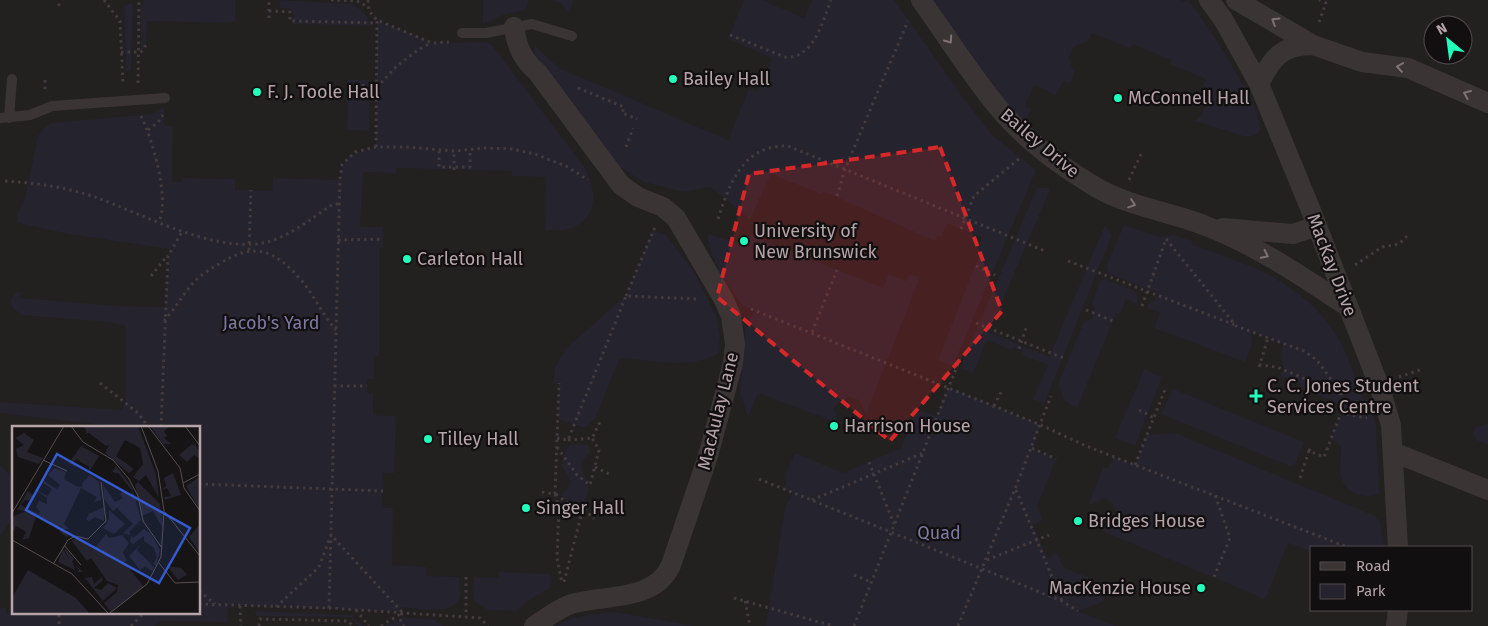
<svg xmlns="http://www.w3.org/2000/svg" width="1488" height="626" font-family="'Fira Sans',sans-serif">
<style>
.built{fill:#232020;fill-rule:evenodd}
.green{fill:#25232e}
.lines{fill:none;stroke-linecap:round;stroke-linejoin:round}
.path{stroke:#423a3c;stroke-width:3;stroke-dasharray:2.5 4;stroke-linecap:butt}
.lane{stroke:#3b3435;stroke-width:10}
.street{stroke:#3b3435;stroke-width:20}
.oneway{stroke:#7f7275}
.marked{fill:#d62828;fill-opacity:0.2;stroke:#d62828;stroke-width:4;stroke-dasharray:10 6;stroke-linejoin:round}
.poi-dot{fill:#22ffbc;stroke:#110f0f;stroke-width:2}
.labels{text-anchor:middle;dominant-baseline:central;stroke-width:4.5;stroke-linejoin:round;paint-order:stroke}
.poi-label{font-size:18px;fill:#b7a4a9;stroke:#110f0f;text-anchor:start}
.street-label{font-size:18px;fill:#b7a4a9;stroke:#110f0f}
.park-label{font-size:18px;fill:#7d79a4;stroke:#110f0f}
.inset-road{fill:none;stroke:#564e50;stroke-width:1}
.view{fill:#345bd1;fill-opacity:0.15;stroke:#345bd1;stroke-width:2.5}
.inset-edge{fill:none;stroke:#b7a4a9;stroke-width:2.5}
</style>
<rect width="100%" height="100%" fill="#161414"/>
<path class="built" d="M0 0H1488V626H0ZM1433 25H1463V55H1433ZM14 427H199V612H14ZM1312 547H1472V610H1312Z"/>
<path class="green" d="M145 0H235V21H231V23L147 21 146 45 141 52V7Z
M280 0 352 4C362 10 368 15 371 26L294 24 292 9 280 8Z
M483 0H529L525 10 505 14 483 24Z
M554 0H574L568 13 562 4Z
M744 0H762L804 18 812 0H894L964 99 992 135 1036 170 953 366 938 360 980 253 977 252 982 237 947 223 941 237 937 235 935 241 823 191 821 194 771 174 750 219 710 187 683 192 644 182 615 164 533 52 535 46 559 68 728 140 749 89 758 92 772 58 728 39Z
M934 0H1180L1182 3 1188 0C1202 17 1267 113 1259 131 1257 136 1251 136 1246 137L1195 121 1201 115 1208 101 1205 92 1202 89 1206 79 1169 64 1171 60 1133 44 1130 48 1092 33 1087 42 1074 46 1069 57 1072 68 1075 70 1070 83 1063 81 1056 95 1034 85 1025 106 1031 109 1025 124 987 82Z
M131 3 133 5 131 70 126 71 124 6Z
M377 20 432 43 485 42 492 45 585 168C597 191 599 220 569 229 561 231 553 229 545 231L546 177 512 176V171L396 168V173L363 172 360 227H383V248H379V356H374V379H367V392L373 393V415L396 416 394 473H383L382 508H393L392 565 426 567V576L459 577C459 584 461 589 460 596 456 617 416 608 401 607L402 612 228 605 227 622 161 621 154 626H0V608H6V613L11 614 199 612V427H121L0 413V402L122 410 126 402V326L107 322 21 315 12 307 10 301 15 293 21 292 20 298 118 306 165 307 170 249 69 234 18 223V213L25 198 38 136 44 128 51 123 152 114 164 107V126H173L172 182H182V178L235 179V190L272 191 273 178 343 180 340 179C345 152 353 154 376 147Z
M348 80H369V131L347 130Z
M1037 188H1049V192L989 332 1049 357 1105 225 1112 235 1044 404 1033 399 1048 365 1022 355 1023 351 1014 347 1012 350 987 340 973 373 962 369 963 361Z
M1124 225 1160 237 1173 235 1193 241 1192 245C1248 263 1304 283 1337 336 1349 356 1356 382 1364 403H1370L1376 427 1379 493C1367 500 1348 495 1342 480 1339 471 1341 457 1341 447L1339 443 1331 440 1341 413 1343 400 1339 403 1300 387 1301 384 1280 376 1284 370 1281 356 1283 344 1251 332 1252 344 1245 362 1154 328 1160 313 1147 308 1149 303 1155 300 1159 293 1109 274 1106 267Z
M653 231 665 234 695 273 716 316 720 337 718 354C687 370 653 360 620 358L595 418 585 428 558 419 559 383 553 384 555 367 566 348 626 296Z
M708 234 744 245 750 235 883 288 888 275 906 281 909 275 920 277 866 414 859 400 850 397 838 402 834 410 839 423 758 393 748 417 740 392 745 328 755 310C750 309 744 307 741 303 729 289 706 252 708 234Z
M1106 279 1135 291 1138 297 1137 304 1126 299 1120 314 1116 313 1077 408 1065 401 1058 385 1084 321 1092 319 1095 309 1092 302 1100 281Z
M1144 369 1162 377 1135 446 1115 438Z
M948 387 1041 425 1032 448 1056 459 1037 507 1043 520 1033 525 1047 558 1057 553 1063 567 1109 586 1103 602 1078 611 1115 626H766L785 508 793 493 785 490 786 473 795 453 843 473 901 448 916 409 937 416Z
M1173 389 1304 442 1295 464 1290 466 1161 414Z
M1488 423V445L1476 440 1473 432 1476 427Z
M1175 433 1375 516 1381 524 1383 547H1312V552L1288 543 1265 599 1102 531 1100 528 1113 522 1116 512 1112 502 1104 498 1090 505 1089 503 1103 467 1108 469 1114 457 1135 465 1147 435Z
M571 444 588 445 590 452 582 461 581 467 589 489 584 504 564 499 562 495 571 482 562 466 564 451Z
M0 466C22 480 18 519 0 535Z
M499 572 550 574 551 587 525 603 518 611 488 610 473 600 474 577 499 578Z
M255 611 351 615 363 626H358L350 617 256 616Z
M614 612 683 624 691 626H556C575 615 593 614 614 612Z
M404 617 435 620 443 626H384Z"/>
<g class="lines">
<path class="path" d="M104 0 120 21 123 84
M331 0 357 1 368 7
M368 0 369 11 377 20 432 43 449 42
M59 6V0
M269 11 290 12V21L377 23
M269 18V0
M1319 22 1326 3 1319 0
M730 35 785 57C813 60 823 21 831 0
M121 52H141L146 45
M45 80V90
M138 83 139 0
M349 86 377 85
M377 88C393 68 409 54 431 43
M578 88 624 107 622 113 637 119
M141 116C152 138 170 199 159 221
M148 130 158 122 163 115
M376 147 377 20
M626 147 633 128
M439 151V167H470V151
M454 170V151
M1129 180 1141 154
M5 181C36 183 66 187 95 197 143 214 211 252 263 243 288 238 312 218 333 204H340
M837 196 845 169 908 21
M718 219C730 182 743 145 788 146L1045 251
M961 229 974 196 1020 158
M1166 239 1236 326 1304 351 1317 360 1342 395 1341 413 1367 418
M338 240 383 239
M249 250 251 190
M1068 261 1235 325
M1355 265 1382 247 1399 244 1409 234
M976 266 995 275
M151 276 167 256
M626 296 655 227
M1142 306 1166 239
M751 309 1041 425 1086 446 1347 547
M1086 310 1113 321
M164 321C175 309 183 294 194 282 201 275 210 269 219 264 253 242 275 249 301 280 314 295 322 314 336 330
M976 323 1066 359
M812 332 837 270
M1019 349 1026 328
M1259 365 1277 367 1341 394
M1259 367 1268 338
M1399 377 1422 369
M100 383 138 413 148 427
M334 386H367
M994 406 1001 392
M1139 410 1151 416 1153 420
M161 427 168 256 182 232
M557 438 568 440 626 296 699 299
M568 440 592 438 601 420
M557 447 577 475 590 485 599 450 592 438
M1032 448 1056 459
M1309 451 1311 445
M869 462 894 524
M1135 465 1166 387
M595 467 609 474
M1300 478 1309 451 1324 457 1341 413
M759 479 1062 601 1078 611
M199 484 383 491
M1016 490 1062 601
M542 492 555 494 559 383
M555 494 559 508 557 558 562 583
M556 494 566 502 582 507 594 519
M812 500 923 453
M987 560 1049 535
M854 575 871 582
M466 577V617
M1214 577 1230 538 1215 495
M564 582 583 508
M199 591 215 604
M734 598 833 626
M745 601 750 626
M199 604 329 608 480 618 488 626
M240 606 241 626
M276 607 319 567 331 535 402 612
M329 608 340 179 342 165 355 152 376 147H406L454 151 486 148 512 149 535 154 568 167 588 180
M356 610 369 626
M402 613 400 619 404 626
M59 615V626
M131 626 145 612
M259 626 260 619 348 621 353 626
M381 626 402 613
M854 626 960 359
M958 626 1015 489 1051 396"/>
<path class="lane" d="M462 33H486L532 24 572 36
M0 118 30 115 52 106 165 98
M9 118 12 79"/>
<path class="street" d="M921 0C946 35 969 72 996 105 1021 136 1055 162 1089 183 1126 207 1166 210 1206 226 1257 246 1302 276 1348 307
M1209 0 1223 19 1259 84 1310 208 1380 388 1391 425 1398 547
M1236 0 1313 45 1362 62 1408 68 1488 103
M514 27C517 48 523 60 538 73L621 185 638 197 663 207 676 218 724 300 731 316 735 344 733 363 708 456 671 565C655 602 605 594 571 604 558 609 546 618 534 626
M1259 84C1272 58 1281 45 1313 45
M1223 228 1293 234 1317 226
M1393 452 1488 490
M1396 626 1398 610"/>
</g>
<defs><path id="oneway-chevron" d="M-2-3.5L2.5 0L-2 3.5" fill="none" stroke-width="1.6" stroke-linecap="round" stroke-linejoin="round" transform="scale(1.25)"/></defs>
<g class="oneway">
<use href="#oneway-chevron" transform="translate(1275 21) rotate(-148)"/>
<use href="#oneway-chevron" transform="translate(949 40) rotate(55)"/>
<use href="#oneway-chevron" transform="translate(1400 67) rotate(-172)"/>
<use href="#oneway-chevron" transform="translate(1467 94) rotate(-157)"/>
<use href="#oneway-chevron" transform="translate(1132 204) rotate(19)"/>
<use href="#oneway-chevron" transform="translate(1265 255) rotate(26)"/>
</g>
<path class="marked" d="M940 147 1002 311 890 441 717 297 749 174Z"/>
<g class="poi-dot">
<circle cx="673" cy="79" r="5"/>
<circle cx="257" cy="92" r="5"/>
<circle cx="1118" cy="98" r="5"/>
<circle cx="744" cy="241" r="5"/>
<circle cx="407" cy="259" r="5"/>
<path d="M1253.5 388.5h5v5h5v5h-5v5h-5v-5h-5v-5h5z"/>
<circle cx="834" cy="426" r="5"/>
<circle cx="428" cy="439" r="5"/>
<circle cx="526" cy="508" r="5"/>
<circle cx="1078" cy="521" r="5"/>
<circle cx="1201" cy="588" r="5"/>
</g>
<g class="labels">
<g class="poi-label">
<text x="683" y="79">Bailey Hall</text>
<text x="267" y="92">F. J. Toole Hall</text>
<text x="1128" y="98">McConnell Hall</text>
<text x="754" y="231">University of<tspan x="754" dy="21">New Brunswick</tspan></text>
<text x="417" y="259">Carleton Hall</text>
<text x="1267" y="386">C. C. Jones Student<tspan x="1267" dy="21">Services Centre</tspan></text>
<text x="844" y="426">Harrison House</text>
<text x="438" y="439">Tilley Hall</text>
<text x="536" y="508">Singer Hall</text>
<text x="1088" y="521">Bridges House</text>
<text x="1191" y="588" text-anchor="end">MacKenzie House</text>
</g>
<g class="street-label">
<text transform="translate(1040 143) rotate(40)">Bailey Drive</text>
<text transform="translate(1332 265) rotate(69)">MacKay Drive</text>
<text transform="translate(718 411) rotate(-76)">MacAulay Lane</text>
</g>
<g class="park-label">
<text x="271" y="323">Jacob's Yard</text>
<text x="939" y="533">Quad</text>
</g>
</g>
<g transform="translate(12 426)">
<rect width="188" height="188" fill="#161414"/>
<path d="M70 0H126L144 48 147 72 134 49 127 55 121 51 131 38 128 22 113 14 104 30 122 43 117 47 93 27 97 19 94 20 77 7 74 8V3ZM138 0H158L152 5 155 10 152 12 159 18H151ZM12 7 22 14 15 26 31 32 27 38 6 31 4 23 12 19 3 12ZM181 15 187 25V32L182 29 175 36 167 29 180 18 182 20ZM69 20 87 30 77 46V41L64 33 61 37 65 42 57 37 55 40ZM104 40 120 61 129 94 115 106 128 96 117 106 121 112 132 103 139 108 148 124 144 140 141 138 145 131 142 122 132 115V110L121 118 118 116 119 109 111 107 121 98 105 82 101 85 92 73 91 59 103 76 111 72 108 68 112 64 116 69 121 66 106 47 101 51 105 47 100 46ZM42 42 54 46 52 53 66 61 71 60 70 57 78 49 87 56 89 74 82 76 85 71 69 62 52 98 57 103H51L57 110 54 111 47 105 50 102 46 100V104L36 94 24 91 17 112 10 114 14 106 4 100 0 108V91L14 85 5 84 16 65 22 70 20 75 13 74 9 79 16 83 27 88 28 85 24 81 27 75 35 78V72L24 64 36 70 40 63 31 57 32 55 45 63 48 59 36 49ZM161 47 169 69 153 74 152 71 159 70 155 62 150 64 154 60 152 52ZM187 51V83L174 60ZM126 56 148 78 151 102 141 85 130 90 123 59ZM92 81V95L83 91 77 95 74 93 77 88ZM97 84 113 98 102 108 91 102 97 93ZM187 99V126L177 111ZM94 108 97 112 110 109 117 117 111 126 115 135 112 136 132 161 99 186 92 177 105 166 106 159 95 155 79 132 75 135 59 114 67 112 82 123ZM129 118 125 124 142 141 141 146 133 140 128 144 117 130ZM51 123 58 135 52 123 56 125 62 133 60 136 71 146H65L67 144 61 137 63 144 46 136ZM155 140 169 142 175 149 166 154ZM16 144 64 172 77 187H0V172ZM88 145 91 154 82 162 89 164 96 157 105 162 91 175 73 152 80 151 82 158 90 151Z" fill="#25232e"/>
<path class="inset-road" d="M59 0 71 16 101 34 117 53 126 70 131 95 150 122M136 0 168 42 172 62 188 85M173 0 188 20M31 34 55 45M171 57 188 48M153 86 188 130M0 87 52 0M0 114 60 148 96 187M52 119 69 139M42 137 56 114 63 110 76 113 94 95 89 56M147 137 163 157 188 156M98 187 135 158 149 131 152 85 146 45 129 0"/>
<path class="view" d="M45 28 178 102 147 157 14 84Z"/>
<rect width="188" height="188" class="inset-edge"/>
</g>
<rect x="1310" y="546" width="162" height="65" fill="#110f0f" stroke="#534b4d"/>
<rect x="1320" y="562" width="25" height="8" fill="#3b3435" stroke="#534b4d"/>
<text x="1356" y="571" font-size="15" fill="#b7a4a9">Road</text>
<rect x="1320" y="584" width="25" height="15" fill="#25232e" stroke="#534b4d"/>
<text x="1356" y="596" font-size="15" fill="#b7a4a9">Park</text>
<g transform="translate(1448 40) rotate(331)"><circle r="24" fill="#110f0f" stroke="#534b4d"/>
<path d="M0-4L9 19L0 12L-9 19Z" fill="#22ffbc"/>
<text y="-8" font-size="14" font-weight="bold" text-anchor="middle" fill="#b7a4a9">N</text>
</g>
</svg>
